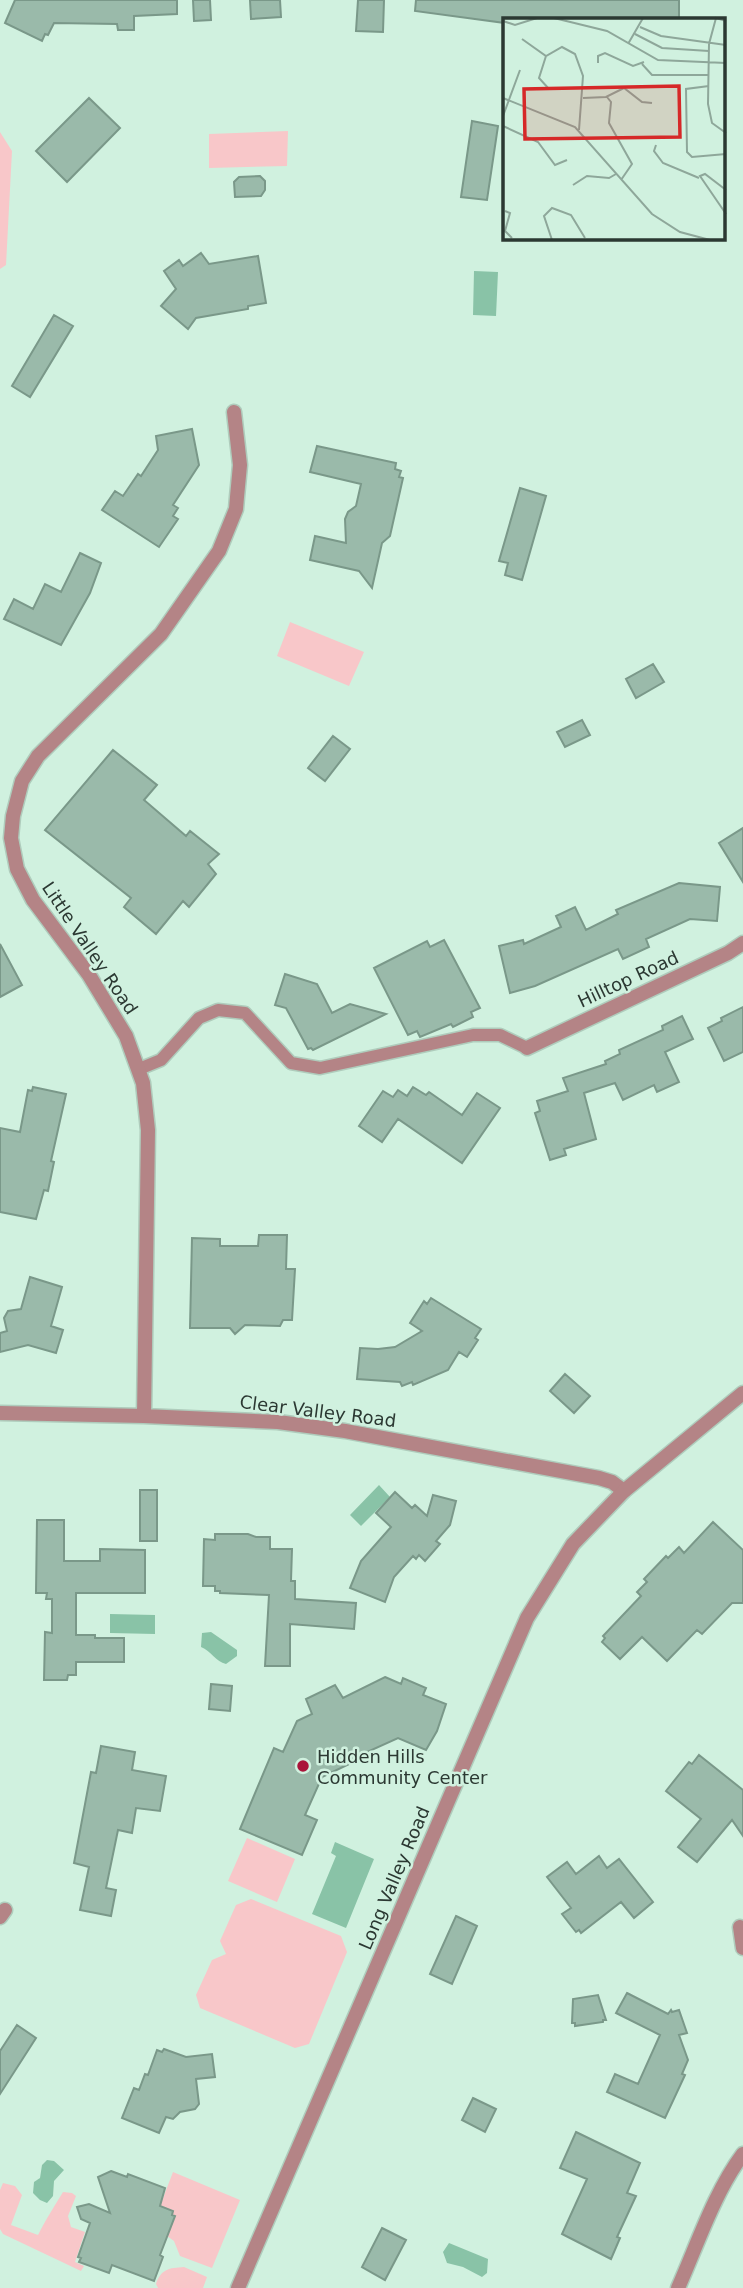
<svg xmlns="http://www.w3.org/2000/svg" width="743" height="2288" font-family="'DejaVu Sans',sans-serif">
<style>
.green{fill:#f8c7c9}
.water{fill:#89c3a7}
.building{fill:#9abaaa;stroke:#7a9889;stroke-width:2}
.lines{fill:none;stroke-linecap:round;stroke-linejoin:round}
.service-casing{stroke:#afccbc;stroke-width:15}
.minor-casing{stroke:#afccbc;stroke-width:17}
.tertiary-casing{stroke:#afccbc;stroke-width:17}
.service{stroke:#b48486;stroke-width:12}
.minor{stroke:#b48486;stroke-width:14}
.tertiary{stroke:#b48486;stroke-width:14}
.poi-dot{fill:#aa143a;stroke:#d0f1df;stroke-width:2.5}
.labels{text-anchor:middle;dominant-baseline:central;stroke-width:5;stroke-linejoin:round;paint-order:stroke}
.street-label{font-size:18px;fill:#2b3832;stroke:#d0f1df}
.poi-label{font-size:18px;fill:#2b3832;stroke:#d0f1df;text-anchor:start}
.inset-road{fill:none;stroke:#8ea79a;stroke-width:2}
.view{fill:#d62828;fill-opacity:0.15;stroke:#d62828;stroke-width:3.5}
.inset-edge{fill:none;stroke:#2b3832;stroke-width:3.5}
</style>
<rect width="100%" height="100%" fill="#d0f1df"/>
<path class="green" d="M288 131 287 166 209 168V134Z
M0 132 12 151 6 265 0 269Z
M290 622 364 652 349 686 277 656Z
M247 1838 295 1859 277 1902 228 1881Z
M251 1899 341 1936 347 1952 309 2044 295 2048 200 2008 196 1995 212 1960 226 1954 220 1941 236 1905Z
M173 2172 240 2200 212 2268 180 2256 174 2241 167 2236 175 2216 160 2206Z
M3 2183 15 2186 22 2195 11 2225 38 2235C46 2219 54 2207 63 2192L72 2193 76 2196 68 2216 71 2227 85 2232 75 2262 84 2266 81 2271 3 2234 0 2229V2190Z
M184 2267 207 2277 203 2288H158L156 2284C161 2269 169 2268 184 2267Z"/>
<path class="water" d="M474 271 498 272 496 316 473 315Z
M379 1485 390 1497 361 1526 350 1515Z
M110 1614 155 1615V1634L110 1633Z
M211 1632 237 1650V1656L226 1664C216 1662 211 1651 201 1647L202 1633Z
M335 1842 374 1859 346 1928 312 1914 336 1856 331 1853Z
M47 2160 54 2161 64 2170 54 2181 53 2196 47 2203 40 2200 33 2193 34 2182 40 2178 42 2165Z
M449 2243 488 2259 487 2273 482 2277 463 2267 447 2263 443 2252Z"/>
<path class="building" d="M15 0H177V14L134 16V30H118L117 24 54 23 48 35 45 34 42 41 5 23Z
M193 0H210L211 20 194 21Z
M250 0H280L281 17 251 19Z
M358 0H384L383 32 356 31Z
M416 0H679V19H505V23L415 11Z
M89 98 120 128 67 182 36 151Z
M472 121 498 126 487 200 461 197Z
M260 176 265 181V190L261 196 235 197 234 182 239 177Z
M201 253 209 264 258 256 266 303 248 306V309L196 318 188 329 161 306 176 289 164 271 179 260 183 266Z
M54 315 73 326 30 397 12 386Z
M192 429 199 465 173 505 178 508 173 516 178 519 159 547 102 510 115 491 123 496 138 474 141 476 158 450 156 436Z
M317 446 396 463 395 469 401 471 399 477 403 478 390 536 382 543 372 588 359 571 310 560 315 536 346 543 345 519 348 512 356 506 361 484 310 472Z
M520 488 546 496 522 580 505 575 508 563 499 561Z
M80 553 101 563 90 593 61 645 4 619 14 599 33 609 45 584 61 592Z
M653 664 664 682 636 698 626 679Z
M582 720 590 735 565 747 557 732Z
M333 736 350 749 325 781 308 768Z
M113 750 157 785 144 800 186 836 190 831 219 854 208 864 216 874 189 907 183 901 156 934 124 907 131 898 45 830Z
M743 828V882L719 843Z
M679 883 720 887 717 921 690 919 646 939 649 947 623 959 618 949 535 986 510 993 499 946 523 940 524 944 561 927 556 916 575 907 586 930 618 914 616 910Z
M444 940 480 1008 471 1012 473 1017 453 1027 451 1024 420 1037 417 1031 408 1035 374 968 427 941 430 947Z
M0 944 22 985 0 997Z
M285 974 317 984 332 1013 350 1004 386 1014 313 1050 311 1048 308 1049 286 1008 275 1005Z
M743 1007V1052L724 1061 708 1028 722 1021 721 1018Z
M682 1016 693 1039 665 1052 679 1082 657 1092 654 1085 623 1100 615 1083 584 1093 596 1139 564 1149 566 1155 550 1160 535 1113 540 1111 537 1101 568 1091 563 1078 606 1064 605 1061 620 1054 619 1050 663 1030 662 1026Z
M33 1087 66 1094 51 1161 54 1162 48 1191 44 1190 36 1219 0 1212V1128L20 1132 28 1090 32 1091Z
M413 1087 426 1095 429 1092 462 1115 477 1093 500 1108 462 1163 398 1119 382 1142 359 1126 383 1091 393 1097 398 1090 407 1096Z
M259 1235H287L286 1269H295L292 1320H283L280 1326 245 1325 235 1334 230 1328H190L192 1238 220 1239V1246H258Z
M30 1277 62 1287 51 1326 63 1330 56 1353 28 1345 0 1352V1333L7 1331 4 1318 8 1311 21 1309Z
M431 1298 481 1329 475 1338 478 1340 467 1357 459 1352 448 1370 413 1385 412 1382 402 1386 400 1382 357 1379 360 1348 378 1349 395 1347 422 1331 410 1323 424 1301 427 1304Z
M565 1374 590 1396 574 1413 550 1391Z
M140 1490H157V1541H140Z
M395 1492 412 1508 415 1505 427 1516 433 1495 456 1501 450 1525 436 1541 440 1544 425 1561 419 1555 416 1559 413 1556 394 1577 385 1602 350 1588 361 1561 391 1527 376 1513Z
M37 1520H64V1561H100V1549L145 1550V1593H76V1635H95V1638H124V1662H76V1675H68L67 1680H44L45 1632 52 1633V1599H46L47 1593H36Z
M713 1522 743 1550V1603H732L702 1634 697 1630 667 1661 642 1637 620 1659 602 1642 605 1638 603 1636 641 1596 637 1592 647 1582 644 1579 666 1556 668 1558 679 1547 684 1553Z
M215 1534H248L256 1537H270V1549H292L291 1581H295V1599L356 1603 354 1629 290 1624V1666H265L269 1595 220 1593V1591H215V1586H203L204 1539 215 1540Z
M385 1677 401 1684 403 1678 426 1688 423 1695 446 1704 437 1731 426 1750 398 1738 367 1752 368 1755 322 1777 305 1815 317 1820 302 1855 240 1829 274 1748 283 1752 297 1721 312 1714 306 1699 335 1685 343 1698Z
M211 1684 232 1686 230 1711 209 1709Z
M101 1746 135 1752 132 1770 166 1776 160 1811 136 1808 132 1833 118 1830 106 1888 116 1890 111 1916 80 1910 89 1867 74 1863 91 1772 96 1773Z
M699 1755 743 1790V1836L732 1820 697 1862 678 1847 701 1819 666 1791 689 1762 692 1764Z
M599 1856 607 1868 619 1859 653 1902 634 1918 621 1902 581 1933 579 1930 576 1932 562 1914 571 1908 547 1877 567 1862 576 1874Z
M456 1916 477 1926 452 1984 430 1974Z
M627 1993 668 2014 671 2010 672 2012 679 2010 687 2033 679 2035 688 2060 682 2074 685 2075 665 2118 607 2092 615 2074 638 2084 660 2035 616 2013Z
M598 1995 606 2020H603V2022L575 2026V2023H572L573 1999Z
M17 2025 36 2038 0 2094V2051Z
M164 2049 186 2057 212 2054 215 2077 196 2079 199 2104 195 2109 180 2112 173 2119 166 2117 159 2133 122 2118 134 2088 139 2090 145 2074 148 2075 157 2050 162 2052Z
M473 2098 496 2109 485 2132 462 2120Z
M576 2132 640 2163 627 2193 636 2196 617 2237 620 2238 611 2259 562 2234 587 2179 560 2168Z
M111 2171 127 2177 128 2174 165 2188 160 2206 173 2211 172 2215 175 2216 160 2255 163 2257 154 2281 112 2265 109 2273 79 2262 81 2258 78 2257 90 2223 81 2219 77 2207 89 2204 110 2213 98 2177Z
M382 2228 406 2240 385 2280 362 2267Z"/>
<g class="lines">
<defs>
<path id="service" d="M139 1069 161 1060 199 1018 218 1010 245 1013 291 1063 320 1068 473 1035H500L527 1048"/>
<path id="minor" d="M527 1048 728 953 743 943
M0 1413 144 1416 278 1422 345 1431 599 1478 612 1482 624 1491
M144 1416 148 1130 143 1083 126 1036 89 975 33 900 17 869 11 838 13 816 22 781 38 756 161 634 219 551 236 509 237 497 240 465 234 412
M0 1917 5 1910
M740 1927 743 1948
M678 2288C698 2243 714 2193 743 2154"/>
<path id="tertiary" d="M238 2288 527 1618 573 1544 624 1491 743 1393"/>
</defs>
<use href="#service" class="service-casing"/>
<use href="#minor" class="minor-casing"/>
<use href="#tertiary" class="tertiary-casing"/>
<use href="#service" class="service"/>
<use href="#minor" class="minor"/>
<use href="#tertiary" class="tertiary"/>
</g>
<circle class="poi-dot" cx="303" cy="1766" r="7"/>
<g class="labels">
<g class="street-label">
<text transform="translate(90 948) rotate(56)">Little Valley Road</text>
<text transform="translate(628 979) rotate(-25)">Hilltop Road</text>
<text transform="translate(318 1411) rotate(7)">Clear Valley Road</text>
<text transform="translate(394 1878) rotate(-67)">Long Valley Road</text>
</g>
<g class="poi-label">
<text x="317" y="1756">Hidden Hills<tspan x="317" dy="21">Community Center</tspan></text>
</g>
</g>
<g transform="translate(503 18)">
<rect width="222" height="222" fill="#d0f1df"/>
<path class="inset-road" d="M51 0 104 13 155 42 223 45M0 3 12 7 34 0M223 3 213 0 206 26 205 86 209 105 223 115M137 9 158 18 223 27M132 16 159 30 206 33M19 21 43 38 59 29 72 36 80 58 76 112M125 26 140 0M43 38 36 60 46 71M95 45V38L102 35 130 48 141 44M139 46 149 57H205M206 68 183 71 184 134 189 139 223 136M104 79 108 84 106 105 129 146 118 162M0 80 72 109 149 196 177 214 207 222M80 80 103 79 121 70 139 84 149 85M0 98 17 52M0 108 35 124 52 147 64 142M153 127 151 133 160 145 196 160M70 167 84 158 106 160 113 156M223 172 202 156 197 158 223 196M2 193 7 195 2 213 9 220M49 222 41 198 49 190 68 197 82 220"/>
<path class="view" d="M176 68 177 119 22 121 21 71Z"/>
<rect width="222" height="222" class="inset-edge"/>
</g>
</svg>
